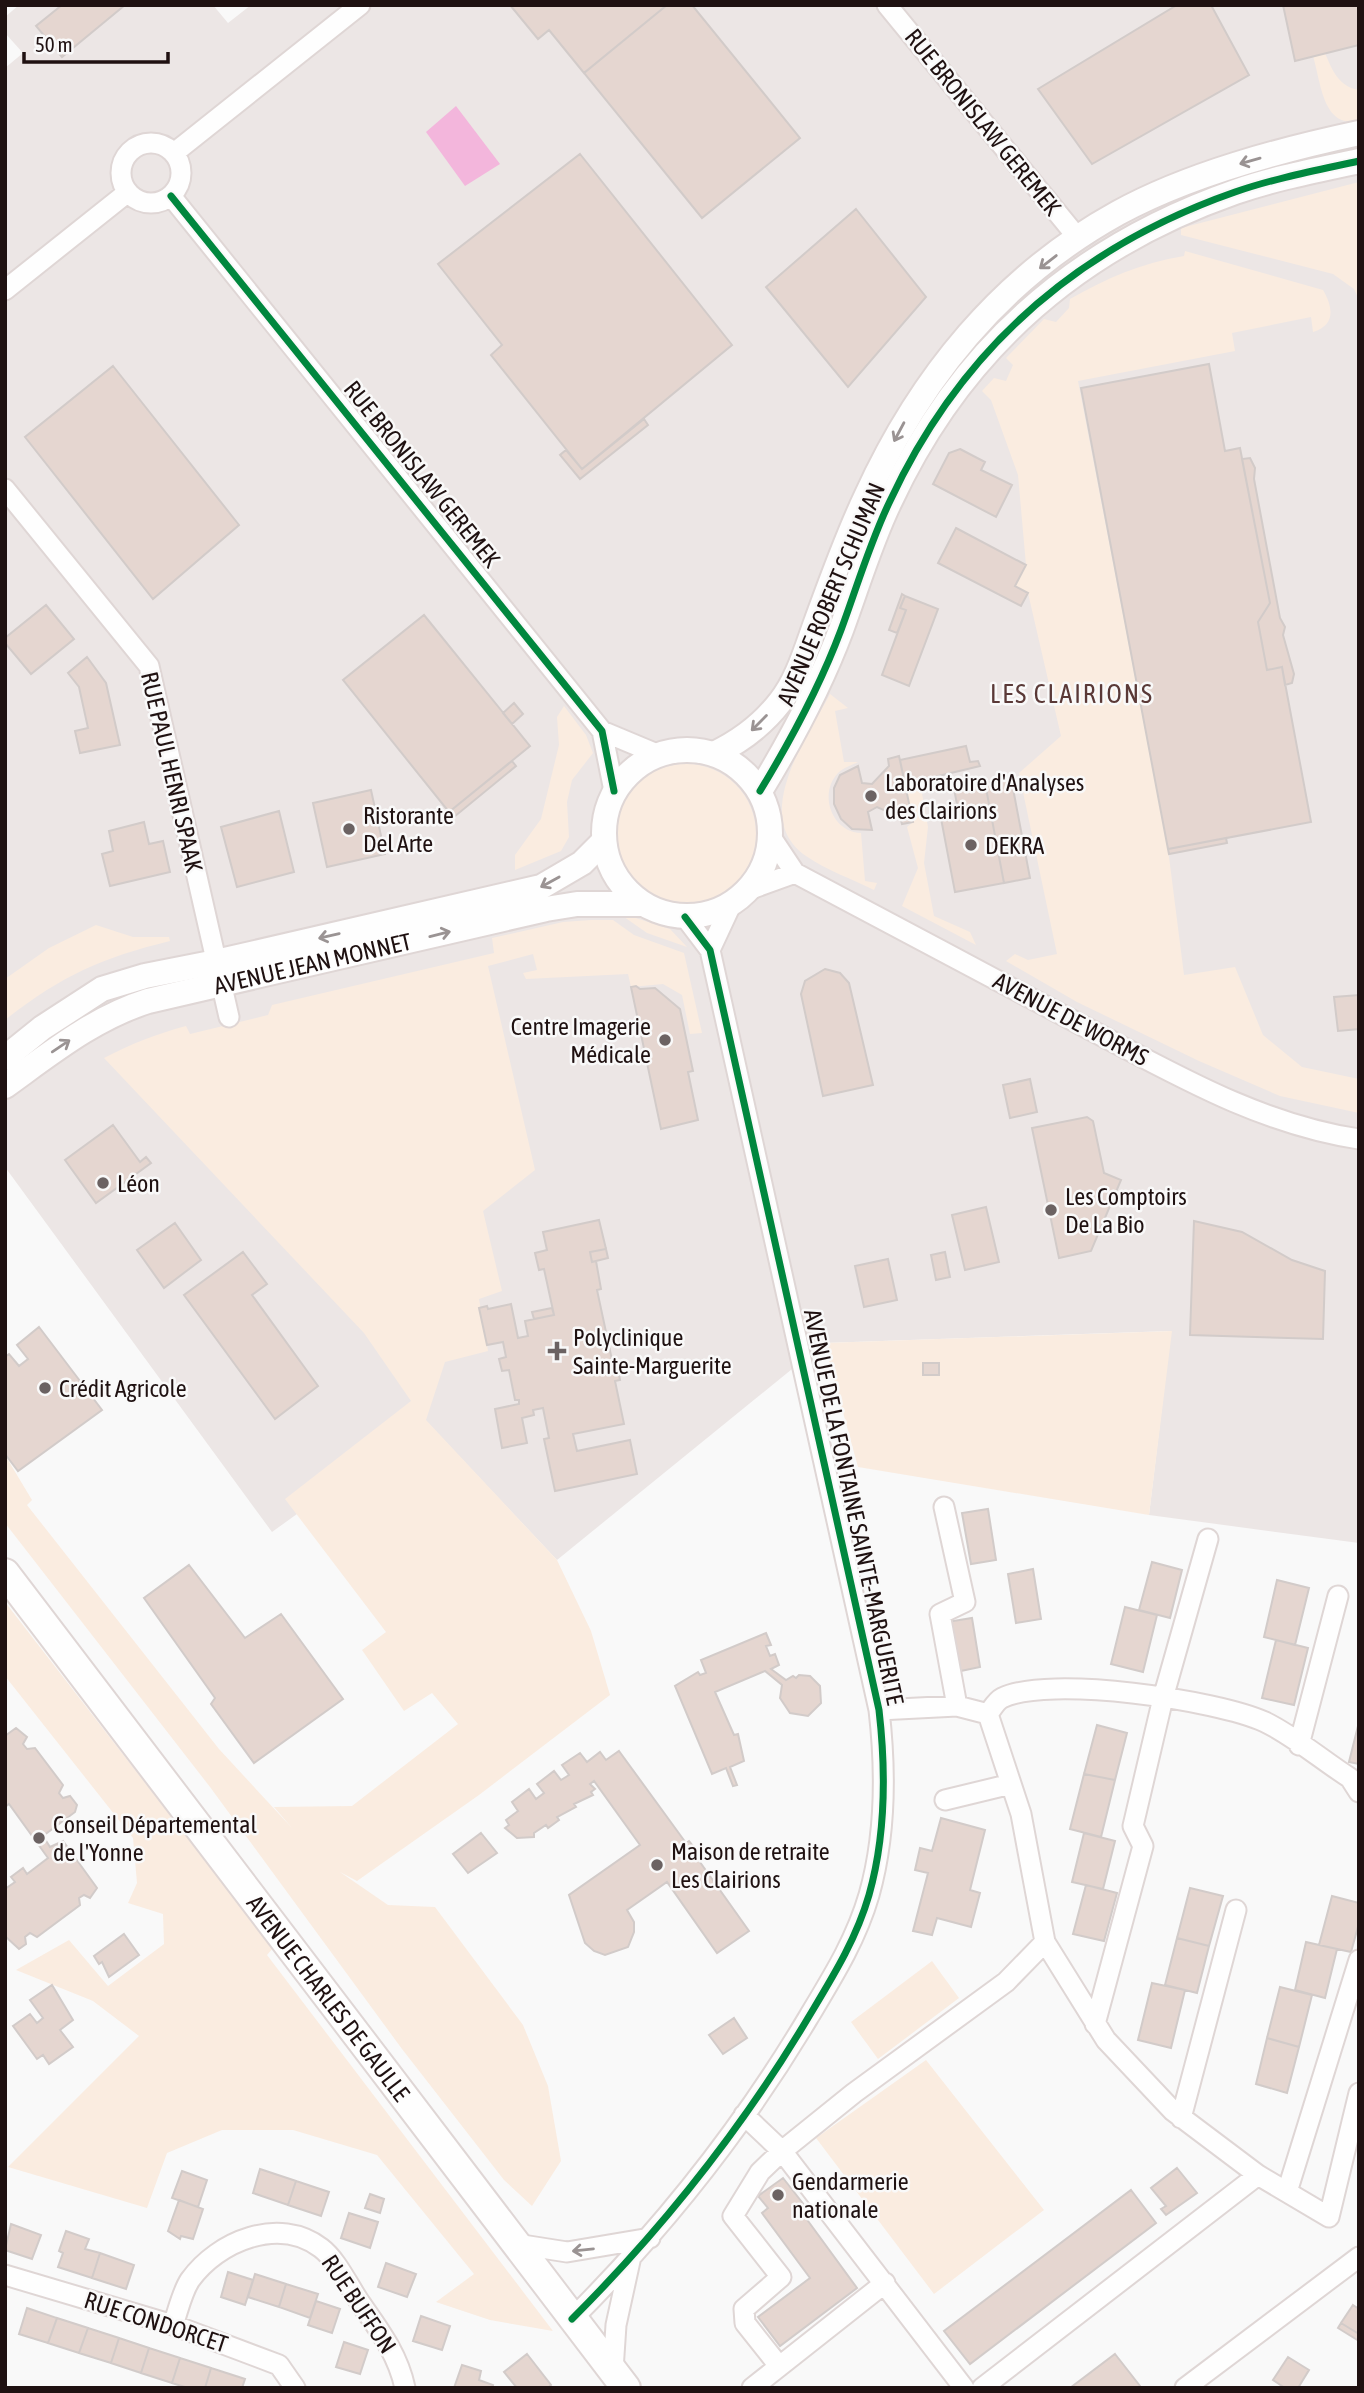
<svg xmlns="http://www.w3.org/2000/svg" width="1364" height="2393" font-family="'Asap Condensed',sans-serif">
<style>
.built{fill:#ece6e5}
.green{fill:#faece0}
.water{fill:#f3b6dc}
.building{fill:#e5d6d0;stroke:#d2cbc9;stroke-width:2}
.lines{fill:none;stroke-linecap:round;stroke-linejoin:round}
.minor-casing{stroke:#dfd6d5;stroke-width:23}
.tertiary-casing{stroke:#dfd6d5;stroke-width:28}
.secondary-casing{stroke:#dfd6d5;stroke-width:32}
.minor{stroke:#fefefe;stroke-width:19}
.tertiary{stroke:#fefefe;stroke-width:24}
.secondary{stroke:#fefefe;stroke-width:28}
.cycleway-casing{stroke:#f9f9f9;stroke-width:11}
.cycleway{stroke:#00873e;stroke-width:7}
.oneway{stroke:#9a9393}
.poi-dot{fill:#6b6262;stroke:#f9f9f9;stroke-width:2.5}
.labels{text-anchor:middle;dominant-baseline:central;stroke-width:5;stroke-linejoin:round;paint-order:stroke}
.street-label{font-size:24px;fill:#1f1111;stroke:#f9f9f9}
.poi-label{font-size:24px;fill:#1f1111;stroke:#f9f9f9;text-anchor:start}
.neighbourhood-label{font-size:26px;letter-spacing:2px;fill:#5a3937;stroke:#f9f9f9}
</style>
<rect width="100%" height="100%" fill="#f9f9f9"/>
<path class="built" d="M19 5H213L228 23 251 5H1359V1543L1149 1515 1171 1331 824 1343 557 1560 426 1421 272 1532 5 1167V68L23 53 5 33V17Z"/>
<path class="green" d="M1325 53C1332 70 1339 87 1359 90V121C1323 129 1321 83 1313 56Z
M1359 182V300L1354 289 1333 274 1181 235V228Z
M1185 251 1323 290C1333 307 1336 325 1313 332L1311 317 1232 333 1235 351 1078 381 1168 849 1184 975 1235 967 1263 1035 1302 1067 1359 1079V1113L1280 1096 1199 1061 1077 1002 1006 961 1015 954 1028 960 1057 954 1019 773 1061 736 1028 593 1015 586 1026 565 1018 475 991 400 982 391 994 378 1006 381 1013 365 1006 358 1044 319 1056 322 1069 308 1070 299C1107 278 1141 263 1184 256Z
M830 694 848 708 835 711 844 762H858C852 765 843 768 838 773 818 794 832 832 861 833L865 881 877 883 874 890C852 879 826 870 806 856 749 817 808 736 830 694Z
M564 706 586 735 593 753 572 780 567 802 569 837 561 851 515 870V855L541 819 559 745 557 717Z
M616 834a70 70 0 1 1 140 0a70 70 0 1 1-140 0Z
M920 782 928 827 924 863 934 916 970 932 976 945 902 906 918 868 907 827 913 822 905 786Z
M617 912 670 929 687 947 647 933Z
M591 920H613L634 935 684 953 702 1033 690 1034 682 995 663 984 631 987 628 974 526 979 523 973 537 970 533 954 488 966 535 1170 483 1211 502 1291 479 1299 488 1351 445 1362 426 1420 557 1560 591 1631 610 1695 479 1795 357 1881 340 1872 388 1905 435 1907 523 2025 548 2086 561 2161 532 2206 504 2180 402 2049 210 1787 5 1523V1455L32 1500 27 1505 219 1749 292 1828 274 1807 352 1806 458 1724 432 1693 404 1711 362 1650 386 1632 285 1499 411 1401 364 1333 104 1058C131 1044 156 1034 186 1026L190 1034 268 1015 272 1005 494 953 492 938 563 922Z
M96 925 133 937H169L170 941C101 958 61 976 5 1020V979L49 948Z
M1172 1331 1149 1515 858 1467 824 1343Z
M5 1602 273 1948 267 1955 553 2331 490 2320 436 2302 474 2274 377 2155 293 2130H222L167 2153 147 2208 8 2167 139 2036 93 2001 16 1970 69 1940 108 1986 164 1944 163 1914 128 1903 137 1883 133 1838 5 1676Z
M932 1961 959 1998 878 2059 851 2022Z
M926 2060 1044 2210 934 2294 816 2138Z"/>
<path class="water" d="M456 106 500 164 465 186 426 132Z"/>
<path class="building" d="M62 5H125L62 57 36 26Z
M510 5H667L584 73 549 30 538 39Z
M667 5H692L800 138 702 218 584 73Z
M1177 5H1211L1249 75 1092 164 1038 89Z
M1283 5H1359V45L1295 61Z
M580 154 732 345 582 469 491 355 502 345 438 264Z
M856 209 926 297 848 387 766 287Z
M1209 364 1225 451 1240 448 1270 603 1258 622 1267 670 1282 667 1311 822 1168 849 1081 388Z
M113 366 239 525 153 599 25 437Z
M644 419 648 425 580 479 560 455 566 450 582 469Z
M960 449 985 462 981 470 1012 485 996 517 933 484 949 453Z
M1250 458 1255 468 1254 479 1280 618 1285 627 1283 635 1294 674 1292 683 1285 685 1282 667 1267 670 1258 622 1270 603 1242 459Z
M956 528 1026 565 1015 586 1028 593 1021 606 938 563Z
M902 594 905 596 900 608 906 610 897 633 889 630Z
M905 596 938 609 909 686 882 675 906 610 900 608Z
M46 605 74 639 31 674 5 643V638Z
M424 615 530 746 449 812 343 680Z
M87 657 106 683 120 745 80 753 75 731 88 728 79 687 68 673Z
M514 703 523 714 512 724 503 713Z
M966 746 970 762 978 761 980 766 905 784 900 760Z
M899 756 913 822 902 824 900 817 877 807 868 812 872 830 852 829 841 819 834 804V788L840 775 858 766 862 783 872 784 889 766 888 759Z
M512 761 516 766 454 817 449 812Z
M1011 778 1030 878 1004 883 985 783Z
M985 783 1004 883 955 892 939 808 957 804 954 789Z
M371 790 385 854 327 867 313 803Z
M279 811 294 872 237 887 221 827Z
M144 822 149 844 163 841 170 872 110 886 102 854 113 851 109 831Z
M1226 838 1227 843 1169 854 1168 849Z
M825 969 840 973 849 983 873 1085 823 1096 801 994 805 981Z
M636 986 640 989 655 988 680 1009 693 1071 688 1072 698 1120 661 1129 631 987Z
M1359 995V1029L1338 1031 1334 997Z
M1030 1079 1037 1112 1010 1118 1003 1085Z
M1087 1117 1093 1121 1104 1173 1121 1180 1091 1251 1059 1258 1032 1128Z
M113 1125 140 1162 146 1157 151 1163 96 1203 65 1160Z
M986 1207 999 1262 965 1270 952 1215Z
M599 1220 606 1249 590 1252 592 1262 596 1261 601 1289 597 1290 612 1360H616L620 1380 615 1381 624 1424 573 1434 577 1451 630 1440 637 1474 555 1491 544 1439 549 1438 543 1408 533 1410 534 1415 522 1418 527 1443 502 1448 495 1409 519 1404V1400H515L509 1370 502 1371 499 1359 506 1357 503 1342 487 1345 479 1308 487 1306 488 1309 511 1304 518 1338 528 1336 525 1321 554 1315 544 1269 539 1270 535 1253 547 1250 543 1232Z
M1194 1221 1242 1232 1292 1260 1325 1271 1323 1339 1190 1335Z
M175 1223 201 1260 164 1288 137 1250Z
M606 1249 608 1258 592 1262 590 1252Z
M243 1252 267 1284 252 1295 318 1386 275 1419 184 1295Z
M945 1252 950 1277 936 1280 931 1255Z
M888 1259 897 1300 864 1307 855 1266Z
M552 1308 554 1315 534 1319 532 1312Z
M39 1327 102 1410 18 1471 5 1454V1357L9 1354 19 1366 28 1359 17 1345Z
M923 1363H939V1375H923Z
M988 1509 996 1560 971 1564 962 1513Z
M1152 1562 1182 1570 1170 1618 1139 1610Z
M189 1565 245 1638 281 1614 343 1699 254 1763 211 1704 215 1698 144 1598Z
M1033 1569 1041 1619 1016 1623 1008 1574Z
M1277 1580 1309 1588 1295 1645 1264 1637Z
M1125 1607 1157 1615 1143 1672 1111 1664Z
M972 1618 980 1667 956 1672 947 1622Z
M766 1633 771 1645 766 1646 770 1656 775 1654 779 1665 771 1669 786 1680 793 1676 796 1678 799 1675 810 1676 820 1686 821 1703 808 1716 790 1713 780 1698 782 1685 765 1671 715 1692 734 1735 738 1734 744 1761 730 1767 737 1785 733 1786 726 1768 712 1774 675 1686 698 1672 700 1675 706 1673 701 1660Z
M1276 1640 1308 1648 1294 1705 1262 1698Z
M1359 1722V1764L1349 1762Z
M1097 1725 1127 1733 1115 1780 1084 1774Z
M16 1728 27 1737 23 1744 27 1749 35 1748 63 1785 59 1793 63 1798 70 1796 77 1805 75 1812 43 1836 50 1847 63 1841 97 1888 90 1898 84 1895 79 1898 80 1905 37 1937 30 1933 25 1937 26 1944 19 1949 5 1936V1889L15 1882 11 1877 23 1868 27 1874 48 1858 9 1804 5 1807V1736Z
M619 1751 686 1843 689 1841 693 1846 690 1848 749 1931 717 1953 667 1882 627 1910 634 1922V1932L628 1947 605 1955 594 1951 585 1943 569 1895 640 1845 594 1781 590 1784 595 1789 591 1792 593 1795 574 1804 576 1807 557 1817 559 1820 548 1828 546 1825 534 1833V1837L517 1838 505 1828 509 1825 506 1820 518 1811 512 1802 529 1789 536 1799 544 1793 537 1784 554 1771 561 1780 569 1775 562 1765 580 1753 587 1762 600 1752 606 1760Z
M1084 1774 1115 1780 1101 1837 1070 1829Z
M941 1818 985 1830 970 1890 980 1893 971 1927 937 1918 932 1935 913 1931 928 1873 915 1870 920 1848 932 1851Z
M481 1833 497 1853 468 1873 453 1854Z
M1084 1833 1115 1841 1103 1889 1072 1882Z
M1086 1885 1117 1893 1104 1941 1073 1934Z
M1190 1888 1223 1896 1209 1946 1177 1938Z
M1332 1896 1359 1903V1923L1351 1952 1319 1945Z
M124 1934 139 1955 109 1977 102 1962 99 1964 94 1956Z
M1177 1938 1209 1946 1197 1993 1165 1985Z
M1306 1942 1337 1949 1325 1998 1295 1990Z
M1152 1983 1185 1990 1171 2048 1138 2040Z
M52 1985 73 2020 60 2030 73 2047 49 2064 43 2055 37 2059 13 2026 30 2014 37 2023 43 2018 30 2000Z
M1280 1987 1312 1995 1299 2047 1267 2038Z
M734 2018 747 2038 723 2054 709 2035Z
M1267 2038 1299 2047 1287 2093 1256 2084Z
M1177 2168 1197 2193 1166 2215 1161 2209 1166 2206 1151 2188Z
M260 2169 296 2181 288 2205 253 2193Z
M182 2171 207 2180 198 2207 172 2198Z
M783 2178 805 2206 800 2210 857 2288 780 2346 758 2317 810 2278 762 2213 768 2208 758 2196Z
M296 2181 329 2192 321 2216 288 2205Z
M1131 2190 1156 2223 970 2364 944 2331Z
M370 2194 384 2199 380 2213 365 2208Z
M179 2200 203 2209 193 2239 181 2236 180 2239 168 2231Z
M349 2213 378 2222 370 2248 341 2238Z
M11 2224 41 2235 32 2259 5 2250Z
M66 2231 89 2239 85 2249 100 2253 92 2278 58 2267 63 2253 59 2251Z
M100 2253 134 2265 126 2289 92 2278Z
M386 2263 416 2274 407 2297 378 2287Z
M228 2272 253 2280 245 2305 221 2297Z
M255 2274 286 2284 279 2307 248 2297Z
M286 2284 318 2294 310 2318 279 2307Z
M316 2301 340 2309 332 2333 308 2325Z
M1353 2305 1359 2309V2334L1341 2323Z
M27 2308 57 2318 48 2343 19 2334Z
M421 2316 450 2326 442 2350 413 2341Z
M57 2318 88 2328 79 2353 48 2343Z
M1341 2323 1359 2334V2341L1338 2328Z
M88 2328 119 2338 111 2363 79 2353Z
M119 2338 149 2348 141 2373 111 2363Z
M344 2342 368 2350 360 2374 336 2367Z
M149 2348 180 2358 172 2383 141 2373Z
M527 2354 551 2385 548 2388H517L504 2372Z
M1115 2354 1140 2386 1137 2388H1070Z
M1288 2357 1309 2370 1298 2388H1285L1273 2380Z
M180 2358 211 2368 205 2388H188L172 2383Z
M462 2365 481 2371 479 2380 493 2385 492 2388H454Z
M211 2368 245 2379 242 2388H205Z"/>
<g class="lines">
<defs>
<path id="minor" d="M887 5 1078 238
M121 173a30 30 0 1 1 60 0a30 30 0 1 1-60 0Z
M174 153 360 5
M171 196 602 731 614 791
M5 290 128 192
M5 489 149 666 229 1017
M602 731 657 754
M771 837 795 873C892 924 988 976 1085 1027 1173 1073 1259 1124 1359 1139
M751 889 795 873
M710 950 731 905
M944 1507 965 1602 940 1614 957 1706
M879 1710 957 1706 988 1714
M1299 1745 1338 1596
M945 1800 1011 1784
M1045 1942 1106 2040 1173 2111 1258 2175
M1095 2024 1143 1846 1133 1826 1163 1698 1208 1539
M744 2115 782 2151 964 2388
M1181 2118 1236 1910
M1287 2192 1359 1960
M516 2244 567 2252 650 2238
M5 2275 173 2325 279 2365 295 2388
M572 2319C662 2229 743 2127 808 2018 832 1978 856 1940 869 1895 886 1835 886 1771 879 1710L710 950 685 917
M173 2325C178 2311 182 2292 190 2280 218 2241 279 2216 321 2248 337 2260 349 2287 361 2304 380 2331 398 2355 405 2388
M779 2366 745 2323 744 2309 781 2277 733 2216 760 2172 782 2151 854 2093 1006 1982 1045 1942 1021 1814 988 1714C992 1709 996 1701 1002 1698 1048 1675 1217 1700 1265 1722 1294 1736 1322 1760 1350 1778L1359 1792
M613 2370 616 2325 630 2261
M752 2388 885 2283
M982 2388 1258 2175 1329 2217 1359 2093
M1185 2388 1359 2257"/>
<g id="tertiary">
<circle cx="687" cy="833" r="83"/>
<path d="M714 754C739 742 763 724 780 702 798 680 807 647 817 620 832 579 847 537 866 497 920 378 1002 277 1118 213 1189 174 1280 150 1359 133"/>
<path d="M760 791C791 740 820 686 841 630 857 587 870 542 890 501 961 348 1078 247 1235 192 1275 178 1318 170 1359 161"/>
<path d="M5 1058 42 1028 102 989 145 976 216 962 541 887 582 863 604 841"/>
<path id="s1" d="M5 1086C51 1053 94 1018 148 1001L546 909 577 904H642"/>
</g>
<g id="secondary">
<path id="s2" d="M5 1573 626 2388"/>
</g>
</defs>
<use href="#minor" class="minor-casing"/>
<use href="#tertiary" class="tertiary-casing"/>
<use href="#secondary" class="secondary-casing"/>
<use href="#minor" class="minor"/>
<use href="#tertiary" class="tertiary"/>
<use href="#secondary" class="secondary"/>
<defs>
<path id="cycleway" d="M171 196 602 731 614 791
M760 791C791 740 820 686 841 630 857 587 870 542 890 501 961 348 1078 247 1235 192 1275 178 1318 170 1359 161
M572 2319C662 2229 743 2127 808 2018 832 1978 856 1940 869 1895 886 1835 886 1771 879 1710L710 950 685 917"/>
</defs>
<use href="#cycleway" class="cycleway-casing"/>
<use href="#cycleway" class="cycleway"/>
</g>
<defs><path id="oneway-shaft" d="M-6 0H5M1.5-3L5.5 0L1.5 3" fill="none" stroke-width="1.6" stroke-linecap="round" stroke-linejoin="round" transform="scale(1.75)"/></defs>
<g class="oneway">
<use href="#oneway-shaft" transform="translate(1250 161) rotate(164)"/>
<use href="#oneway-shaft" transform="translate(1048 262) rotate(142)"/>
<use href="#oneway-shaft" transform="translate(899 432) rotate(118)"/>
<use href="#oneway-shaft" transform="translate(759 723) rotate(135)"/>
<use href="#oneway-shaft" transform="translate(550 882) rotate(151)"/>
<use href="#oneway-shaft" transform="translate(440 934) rotate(-14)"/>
<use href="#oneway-shaft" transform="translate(329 936) rotate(167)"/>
<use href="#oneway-shaft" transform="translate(61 1046) rotate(-34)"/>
<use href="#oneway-shaft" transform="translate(583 2250) rotate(174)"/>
</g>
<g class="poi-dot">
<circle cx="871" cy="796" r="7"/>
<circle cx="349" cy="829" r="7"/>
<circle cx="971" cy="845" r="7"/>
<circle cx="665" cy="1040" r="7"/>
<circle cx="103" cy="1183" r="7"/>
<circle cx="1051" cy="1210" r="7"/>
<path d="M553.5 1340.5h7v7h7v7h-7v7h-7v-7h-7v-7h7z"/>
<circle cx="45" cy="1388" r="7"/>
<circle cx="39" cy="1838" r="7"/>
<circle cx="657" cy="1865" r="7"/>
<circle cx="778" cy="2195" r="7"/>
</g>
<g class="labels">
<g class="street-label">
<text transform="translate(983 122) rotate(51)">RUE BRONISLAW GEREMEK</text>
<text transform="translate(422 474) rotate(51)">RUE BRONISLAW GEREMEK</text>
<text transform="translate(831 594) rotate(-67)">AVENUE ROBERT SCHUMAN</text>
<text transform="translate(172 772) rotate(77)">RUE PAUL HENRI SPAAK</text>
<text stroke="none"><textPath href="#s1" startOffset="336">AVENUE JEAN MONNET</textPath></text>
<text transform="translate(1071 1019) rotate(28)">AVENUE DE WORMS</text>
<text transform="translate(854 1507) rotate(78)">AVENUE DE LA FONTAINE SAINTE-MARGUERITE</text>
<text stroke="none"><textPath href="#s2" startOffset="534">AVENUE CHARLES DE GAULLE</textPath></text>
<text transform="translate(359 2304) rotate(56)">RUE BUFFON</text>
<text transform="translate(156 2322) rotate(18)">RUE CONDORCET</text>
</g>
<g class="poi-label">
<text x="885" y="782">Laboratoire d'Analyses<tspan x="885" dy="28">des Clairions</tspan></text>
<text x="363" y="815">Ristorante<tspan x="363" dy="28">Del Arte</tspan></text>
<text x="985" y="845">DEKRA</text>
<text x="651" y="1026" text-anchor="end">Centre Imagerie<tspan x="651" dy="28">Médicale</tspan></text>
<text x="117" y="1183">Léon</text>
<text x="1065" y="1196">Les Comptoirs<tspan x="1065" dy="28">De La Bio</tspan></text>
<text x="573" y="1337">Polyclinique<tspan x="573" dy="28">Sainte-Marguerite</tspan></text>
<text x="59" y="1388">Crédit Agricole</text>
<text x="53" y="1824">Conseil Départemental<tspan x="53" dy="28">de l'Yonne</tspan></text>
<text x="671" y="1851">Maison de retraite<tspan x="671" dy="28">Les Clairions</tspan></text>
<text x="792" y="2181">Gendarmerie<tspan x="792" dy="28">nationale</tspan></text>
</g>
<g class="neighbourhood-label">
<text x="1072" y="694">LES CLAIRIONS</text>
</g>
</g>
<rect width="1364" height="2393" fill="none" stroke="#1f1111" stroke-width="14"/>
<path d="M24 52v10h144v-10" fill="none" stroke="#1f1111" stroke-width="3.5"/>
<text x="35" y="52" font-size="21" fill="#1f1111" stroke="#f9f9f9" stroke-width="5" paint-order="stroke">50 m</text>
</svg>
